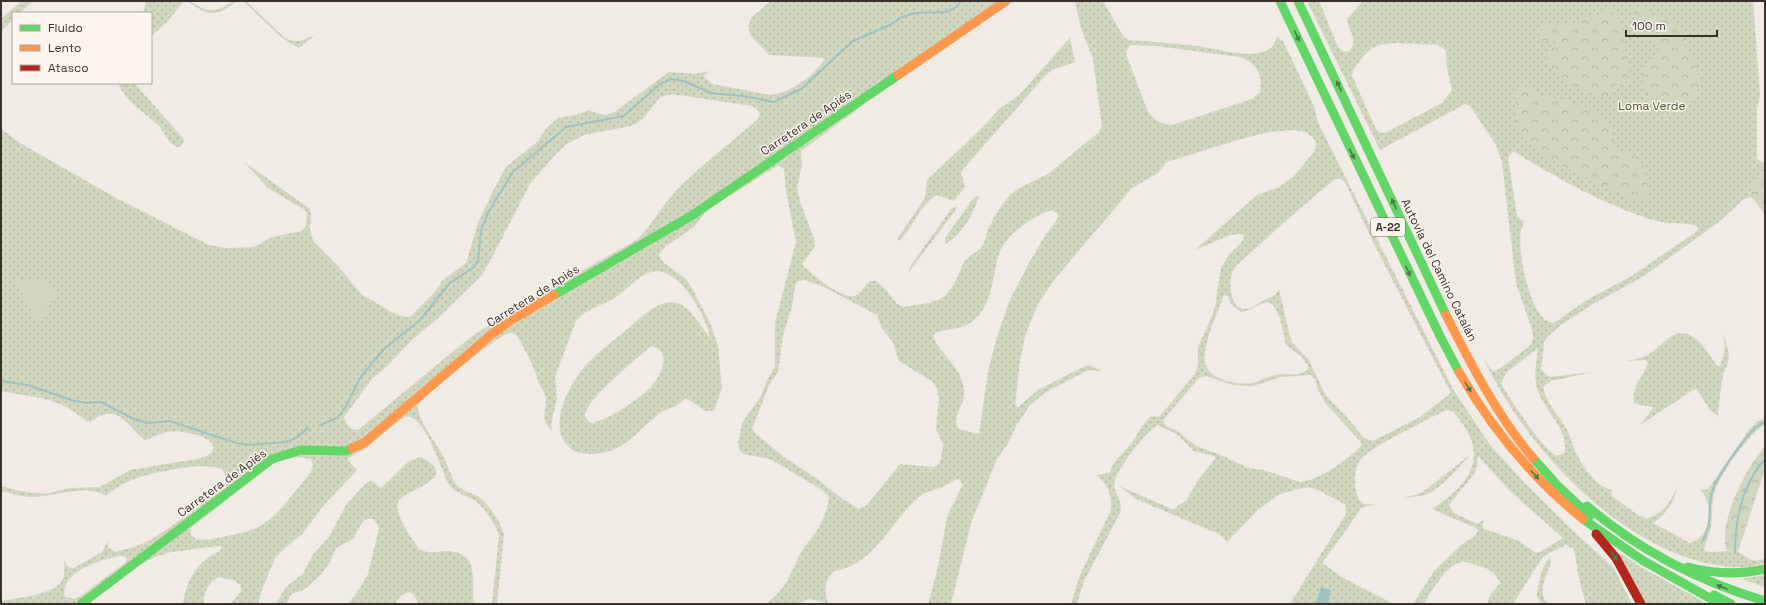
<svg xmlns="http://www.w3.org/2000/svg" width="1766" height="605" font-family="'Space Grotesk',sans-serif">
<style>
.grass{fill:url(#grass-dots);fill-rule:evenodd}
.forest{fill:url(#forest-crowns)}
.garden{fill:#d1d6bf}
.water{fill:#a1c2c1}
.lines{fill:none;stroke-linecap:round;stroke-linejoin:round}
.stream{stroke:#a1c2c1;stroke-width:2}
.fast{stroke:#63d668;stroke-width:9}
.slow{stroke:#ff974d;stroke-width:9}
.jam{stroke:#b3261e;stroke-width:9}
.oneway{fill:#4d7b46}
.labels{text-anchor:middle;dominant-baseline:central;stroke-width:3;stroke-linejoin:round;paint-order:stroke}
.shield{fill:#fbf5ee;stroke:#756b66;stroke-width:1}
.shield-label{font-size:11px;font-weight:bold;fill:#3b302b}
.park-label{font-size:12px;fill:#4a5a2e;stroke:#fbf5ee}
.street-label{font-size:12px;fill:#3b302b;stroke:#fbf5ee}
</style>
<defs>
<pattern id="grass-dots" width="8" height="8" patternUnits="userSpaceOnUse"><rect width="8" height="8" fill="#d1d6bf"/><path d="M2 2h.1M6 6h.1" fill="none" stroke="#b4b8a4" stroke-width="1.8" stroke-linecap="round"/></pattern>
<pattern id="forest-crowns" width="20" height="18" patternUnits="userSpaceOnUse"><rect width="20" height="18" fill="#d1d6bf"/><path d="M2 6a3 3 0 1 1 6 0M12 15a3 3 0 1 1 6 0" fill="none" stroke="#b4b8a4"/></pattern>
</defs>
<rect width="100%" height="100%" fill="#f0ebe5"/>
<path class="grass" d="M22 1H33L20 13H13V20L1 31V19Z
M146 1H184L168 21 151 36V13H143Z
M187 1C195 1 200 11 213 10 224 10 229 1 236 1 216 19 207 15 187 1Z
M243 1H246L285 38C296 44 304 40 315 35L299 48 282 38Z
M771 1H1014L866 103 801 151 802 165 797 188 800 202 815 241 814 248 802 264C810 274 842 299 854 296 861 294 865 285 870 281H876L886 290 897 304 903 307 929 303 938 300 945 296 954 284 965 260 980 249 984 243 988 229 999 209 1009 196 1019 188 1048 174 1098 133 1102 126 1093 59 1081 28 1075 1H1103L1123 36 1128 40C1151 42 1174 43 1196 46 1217 48 1242 58 1263 52 1271 50 1274 45 1277 37L1283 41 1314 106 1318 123 1454 391 1490 445 1523 481 1570 528 1614 568 1632 604H1586L1580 583 1574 549 1566 545 1547 554 1542 558 1513 604H1487L1489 597 1500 583C1496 573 1490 569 1479 566 1474 565 1466 561 1461 562 1446 565 1431 592 1424 604H1413L1434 571 1461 545 1475 536 1478 531 1476 528 1432 509C1464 488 1490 462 1462 423 1458 417 1454 409 1446 410 1425 421 1404 431 1383 443 1375 448 1367 452 1361 459 1353 467 1352 499 1364 504 1369 505 1375 504 1379 503L1361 508 1349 526 1322 563 1345 579 1394 604H1290L1346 514V505L1320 491 1309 487 1294 490 1278 495 1258 510 1227 542 1224 538 1219 534 1136 499 1119 486 1174 510 1180 504 1186 501 1198 480 1215 459 1214 456 1194 451 1178 435 1158 425C1147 429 1115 472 1114 484 1114 495 1124 499 1120 513L1084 581 1077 604H1071L1080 575 1111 510C1112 495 1108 485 1097 475L1110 473C1112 461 1123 454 1130 445 1138 435 1142 424 1151 416L1159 417 1195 374 1198 366V347L1209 323 1215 307 1221 268 1228 256 1241 243 1244 237 1243 234 1230 235 1195 250 1257 195 1279 187 1294 176 1314 152 1316 144 1313 137 1305 132 1294 130 1269 132 1237 140 1167 162 1158 173 1132 188 1054 280 1038 304 1025 336 1020 361 1015 406 1018 407 1038 390 1083 367 1089 365 1102 371 1088 370 1046 392 1030 405 1016 426 1008 443 997 459 971 523 951 604H928L938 567 947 517 963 484 959 479C953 480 951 483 946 485 938 490 928 490 920 496 891 520 875 565 834 571 824 581 824 590 828 603L808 599 798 604H766C789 587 790 572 803 549 807 542 814 536 818 529 823 520 828 508 829 497L822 490 779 464 769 459 744 454 740 451 738 444 742 423 761 396 767 381 775 366V323L796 242 786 191 784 170 782 167 777 166 707 210 694 227 666 246 659 255 663 262 685 278 692 288 711 325 718 346 722 388 715 408 713 411H706L686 398C682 401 678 405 674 407 669 409 664 410 660 413 645 425 632 441 615 449 603 454 581 457 571 449 545 428 569 385 586 365 599 351 615 340 630 327 641 317 660 298 677 303 692 308 700 327 710 337 706 315 678 264 651 272 635 277 627 291 613 299 599 307 584 309 575 323L555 377 557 399 551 424 552 431C540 418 546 414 546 399 546 392 541 389 539 383 535 368 527 354 520 341 518 337 516 333 511 333 501 331 435 389 423 399L418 405C416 420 439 445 445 460 449 468 451 479 457 485 463 491 471 493 479 497 488 503 502 524 504 535L497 604H492L499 535C495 524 484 506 474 500 464 494 453 493 447 481 440 467 424 411 404 417L366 448 347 459 357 470 323 506 303 533 284 549 275 558 261 592 258 604H230L241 591V585L233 580 218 577C208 584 203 592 204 604H183C185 585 194 567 210 556 215 553 219 553 222 547L219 546 171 552 155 557 143 563 88 604H1V601C16 598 56 595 63 579 65 574 64 566 64 560 66 565 67 568 74 568L102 552 108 541V547L115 552C127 549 139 546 150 540 161 534 221 493 224 485 227 479 225 475 223 470 206 460 150 473 132 480 122 484 113 489 106 496 90 483 51 497 32 497 21 497 11 493 1 491V486L19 491 45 494 70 488 100 487 130 470 202 458C208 455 212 454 214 447L209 440 198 435 177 431 166 432 145 440C126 425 118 401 90 422L86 421C56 395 37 399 1 391V129L20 143 118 199 209 245 226 248 254 247 272 237 302 231 306 226 307 214 305 210 268 188 244 162 310 209 311 213 310 230 314 242 338 266 361 294 395 314 406 317 411 316 435 292 443 280 466 263 478 223 494 189 506 167 537 142 546 129 558 118 580 114 588 110 604 115 613 113 669 72 696 74 710 71 704 75 705 78 712 84 770 95C789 94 816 75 825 58L769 55 751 36 748 26 752 17ZM1131 45 1156 46 1240 57C1257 64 1263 74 1260 92L1252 99 1172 125C1162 124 1154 120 1148 112L1126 54 1127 49ZM672 94 752 106 758 110 760 114 757 120C730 143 701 165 676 191 662 205 653 224 638 239L523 304 472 336 358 430C349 429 347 426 344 417L372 379 386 367 413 339 437 319 481 276 489 263 530 184 556 154 567 144 584 135 631 126 642 120 660 97ZM1339 178 1345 182 1374 244 1451 393 1420 417 1373 441 1364 438 1344 414 1326 396 1308 359 1292 342 1290 337 1279 289C1275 297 1271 297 1265 300 1258 303 1252 309 1244 309 1231 307 1228 285 1232 274 1233 271 1235 268 1236 266L1297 211 1334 180ZM1052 210 1057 213 1059 217 1046 234 1029 263 1009 302 996 340 988 372 979 434 959 429C951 420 962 407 964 397 964 393 964 388 963 384 957 362 940 354 933 337L935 333C947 328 959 330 970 323 992 308 992 280 998 257 1004 236 1032 216 1052 210ZM805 280 822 286 877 315 882 329 893 342 899 361 933 382 937 389 939 399 936 429 943 444 941 459 938 465 933 467 900 464 867 505 859 509 841 498 820 481 784 457 755 433 752 429 769 385 778 372 783 335 792 307 795 286 798 281ZM1224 295 1228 296 1231 304 1241 312C1252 311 1259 302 1269 302L1274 306 1280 318 1286 345 1301 356 1309 367C1303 379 1285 372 1275 375 1267 377 1260 381 1252 383 1239 385 1214 381 1207 368 1198 352 1218 312 1224 295ZM651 346C674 350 660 378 650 388 638 400 607 421 591 423 588 421 586 419 585 416 585 400 638 358 651 346ZM1311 375 1315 379 1319 392 1326 404 1361 442V446C1347 460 1320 480 1300 482L1263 470 1248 468 1221 455 1196 446 1179 432 1166 426 1163 420 1199 378 1206 376 1233 385 1253 386 1281 377ZM1478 456 1511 492 1563 538 1540 552 1536 553 1517 540 1484 529 1482 525 1484 520 1477 524 1454 513 1449 505 1474 474 1477 466ZM298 457 311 459 313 465 311 472C296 489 276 521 254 529 241 534 226 536 212 539 204 540 193 541 190 533L191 528 270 466 280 460ZM123 556 127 558 126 562 82 595 75 599 65 597C58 572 105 557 123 556Z
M1307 1H1319L1338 47 1342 51 1347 52C1361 43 1348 31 1347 19L1363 1H1753L1760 96 1757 107V159L1763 163 1765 162V174L1754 185 1749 193 1754 200 1750 197 1744 199 1720 221 1644 276 1593 304 1561 325 1546 338 1544 343 1541 369 1546 375 1550 377 1592 372 1551 381 1543 387C1546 404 1560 416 1567 430 1571 437 1572 444 1575 451 1582 465 1596 488 1613 490L1611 493 1612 496 1638 515 1647 519C1665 512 1670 503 1678 486 1673 503 1668 513 1653 523L1690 543C1712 538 1715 502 1699 489L1706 490 1709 488 1748 431 1757 422 1765 418V424C1750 432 1721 474 1715 490 1711 502 1713 516 1711 527 1709 536 1705 543 1704 551 1715 554 1725 549 1736 552 1747 554 1751 566 1765 558V563C1745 570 1722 567 1702 562 1610 539 1520 440 1482 355L1490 369 1494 371 1498 370 1531 345 1533 338 1532 329 1516 283 1502 162 1496 145 1470 106 1465 104 1380 150ZM1397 43 1437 45 1443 48 1446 51 1447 68 1452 90 1442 103 1385 133H1380L1376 129 1352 76C1353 70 1355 67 1359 62 1371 45 1377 45 1397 43ZM1513 151C1555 177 1600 202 1646 218 1651 219 1656 221 1661 222 1670 224 1694 222 1699 228L1696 232 1630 277 1585 301 1554 323C1550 322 1546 322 1543 318 1528 303 1513 240 1524 222L1517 216 1508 158ZM1538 348C1537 361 1533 374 1537 388 1543 410 1568 427 1565 452 1563 454 1560 456 1556 455 1542 449 1509 398 1501 383L1507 372Z
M1070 38 1075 62 1052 70 1045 76 964 168 961 172 965 187 954 201 937 195C920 204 913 228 899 241L897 239 925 198 927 180 982 128 1000 108 1018 96Z
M118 83H134L184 139 182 145 178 147C166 143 166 132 157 124 144 112 125 101 118 83Z
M979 195C975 212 962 234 946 244L945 238 972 200Z
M957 206 955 211 908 273 911 265 952 208Z
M1723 332 1729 354 1728 362 1723 374 1717 419V415L1711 411 1696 389 1693 390 1640 425 1654 407 1639 405 1634 402C1631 385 1645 376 1648 362L1645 360 1627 361C1634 359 1642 358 1648 355 1657 350 1663 341 1672 336 1692 324 1708 352 1716 365L1720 367 1725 350Z
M1470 455C1458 468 1443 487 1427 494 1419 497 1410 497 1402 498L1418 494 1424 491Z
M421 457C464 479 403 489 398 502 394 514 412 539 419 549 428 554 434 552 443 551 481 550 471 578 474 604H419L413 594 409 592 401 595 395 604H348L360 588 368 574 379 528 374 519H367L363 521 353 539 336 548 330 562 321 575 305 589 292 594 286 604H276L286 587 303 574 312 556 329 537 346 505 367 482 372 481 381 488 409 461Z
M1622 554 1639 566 1708 604H1646L1619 555Z
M1550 558 1551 563C1547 576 1536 592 1548 604H1542L1537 597C1537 588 1543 562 1550 558Z
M1765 575V587L1741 579Z"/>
<path class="forest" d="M1636 7 1671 21 1680 29 1687 42 1685 49C1687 54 1692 57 1695 62 1701 72 1700 90 1695 100L1667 117C1651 116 1639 85 1643 71 1645 63 1656 62 1657 55 1658 51 1655 44 1654 40L1637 37 1633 10Z
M1608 8 1617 15 1620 21 1631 78 1628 82 1617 84 1612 94 1605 97C1587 91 1549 81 1548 58 1548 51 1552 46 1556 41L1542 42 1540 41 1538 36 1545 24 1551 22 1568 25Z
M1524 85C1530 87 1534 91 1540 94 1563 101 1594 105 1609 125 1614 132 1611 142 1616 149 1620 154 1627 152 1633 154 1646 160 1645 181 1650 192L1646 199 1640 202C1612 191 1527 155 1516 128 1513 121 1517 97 1518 88Z
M1765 174V215L1749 193 1754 185Z
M1765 446V469L1738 552 1726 550C1719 519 1745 470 1765 446Z"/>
<path class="garden" d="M46 279 56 295 39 321 35 319 17 285V280Z"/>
<path class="water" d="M1321 587 1331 590 1328 604H1315Z"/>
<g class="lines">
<path class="stream" d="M1 381 28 385 71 400 86 403 101 402 134 419 147 423 170 421 236 443 248 445 286 442 296 438 308 428
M320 425 337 418 346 406 360 378 384 349 420 320 450 283 474 267 478 261 481 230 489 211 513 172 566 127 624 116 660 84 671 79 684 81 711 93 743 96 774 102 801 89 853 41 890 25 902 17 915 13 947 12 956 7 961 1
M1703 540C1713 523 1707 510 1712 492 1716 478 1751 425 1765 422
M1735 553C1735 519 1742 485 1765 459"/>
<path class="fast" d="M1280 1 1440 336 1459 372
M1298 1 1446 315
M554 295 691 216 898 75
M1533 458 1557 485 1590 516
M1587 506C1640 551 1698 581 1765 601
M1583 519 1642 560 1720 604
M1688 567C1714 574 1739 575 1765 569
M1714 595 1731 604
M81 604 272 459 301 450 346 451 352 448"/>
<path class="slow" d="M898 75 1006 1
M1446 315C1471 364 1497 416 1533 458
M1459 372C1492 429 1532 478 1583 519
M352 448 364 443 492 334 510 321 554 295"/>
<path class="jam" d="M1596 534 1616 558 1641 604"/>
</g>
<defs><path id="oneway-solid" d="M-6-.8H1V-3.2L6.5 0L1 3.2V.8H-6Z"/></defs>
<g class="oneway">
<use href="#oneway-solid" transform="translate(1297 36) rotate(65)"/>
<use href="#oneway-solid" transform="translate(1339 86) rotate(-115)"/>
<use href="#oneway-solid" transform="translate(1352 154) rotate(64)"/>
<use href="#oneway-solid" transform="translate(1394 204) rotate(-115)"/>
<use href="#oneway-solid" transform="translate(1408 271) rotate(65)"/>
<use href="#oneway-solid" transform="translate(1468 387) rotate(58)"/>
<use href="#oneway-solid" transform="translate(1535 475) rotate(48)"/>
<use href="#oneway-solid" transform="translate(1614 556) rotate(53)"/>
<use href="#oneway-solid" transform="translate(1722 587) rotate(-159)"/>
</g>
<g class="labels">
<rect class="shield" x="1371" y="218" width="34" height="18" rx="3"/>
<g class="shield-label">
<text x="1388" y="227">A-22</text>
</g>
<g class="park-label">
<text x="1652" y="106">Loma Verde</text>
</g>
<g class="street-label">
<text transform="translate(806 123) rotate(-34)">Carretera de Apiés</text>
<text transform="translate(1439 270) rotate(64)">Autovía del Camino Catalán</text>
<text transform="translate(533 296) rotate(-32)">Carretera de Apiés</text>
<text transform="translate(222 483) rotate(-36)">Carretera de Apiés</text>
</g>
</g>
<rect width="1766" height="605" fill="none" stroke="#3b302b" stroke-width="4"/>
<rect x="12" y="12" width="140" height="72" fill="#fbf5ee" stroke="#aea6a0"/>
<rect x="20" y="25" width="20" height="6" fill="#63d668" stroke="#aea6a0"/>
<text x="48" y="32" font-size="12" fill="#3b302b">Fluido</text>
<rect x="20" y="45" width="20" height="6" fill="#ff974d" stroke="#aea6a0"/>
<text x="48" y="52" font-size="12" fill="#3b302b">Lento</text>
<rect x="20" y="65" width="20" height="6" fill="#b3261e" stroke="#aea6a0"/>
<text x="48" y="72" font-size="12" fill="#3b302b">Atasco</text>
<path d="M1626 30v6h91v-6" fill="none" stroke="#3b302b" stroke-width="2"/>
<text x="1632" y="30" font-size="12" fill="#3b302b" stroke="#fbf5ee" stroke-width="3" paint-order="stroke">100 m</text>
</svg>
